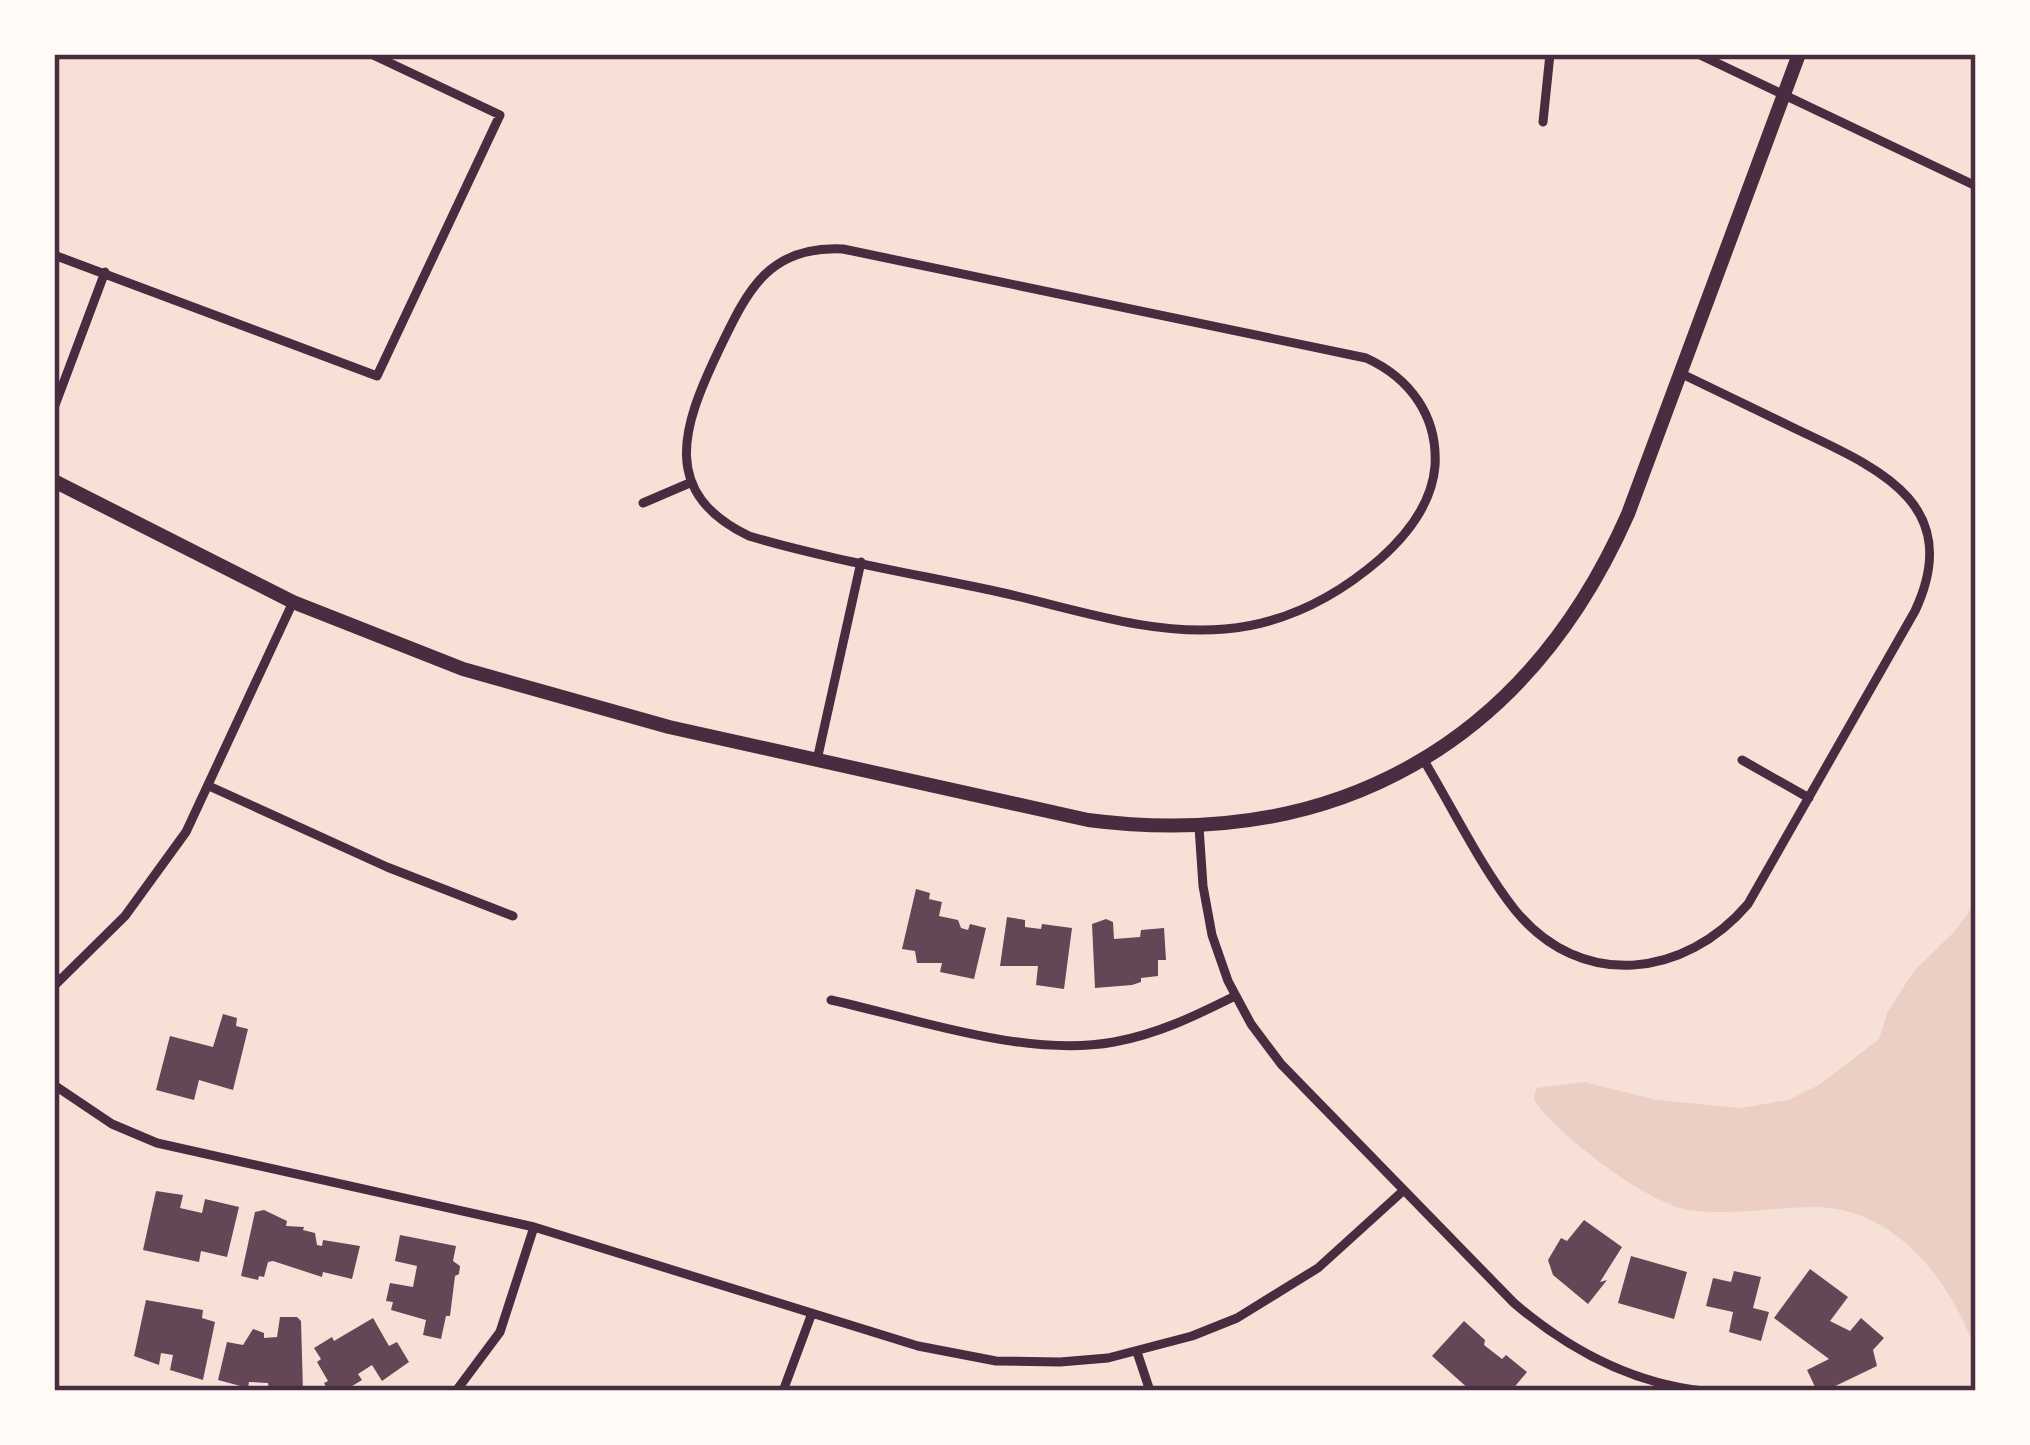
<svg xmlns="http://www.w3.org/2000/svg" width="2030" height="1445" font-family="Overpass,sans-serif">
<style>
.green{fill:#ebcfc5}
.building{fill:#644757}
.lines{fill:none;stroke-linecap:round;stroke-linejoin:round}
.minor{stroke:#4a2c40;stroke-width:9}
.secondary{stroke:#4a2c40;stroke-width:14}
.neatline{fill:none;stroke:#4a2c40;stroke-width:4.5}
</style>
<rect width="100%" height="100%" fill="#f7e1d7"/>
<path class="green" d="M1976 902V1352C1952 1283 1897 1209 1817 1207 1774 1207 1731 1216 1689 1210 1646 1203 1558 1135 1534 1100L1536 1088 1584 1082 1657 1100 1741 1108 1788 1100 1819 1085 1879 1039 1888 1011 1914 971 1955 931Z"/>
<path class="building" d="M916 889 930 893 929 899 942 902 939 916 958 920 961 928 968 930 970 924 986 928 974 979 940 972 942 963H917L915 951 902 949Z
M1007 917 1025 920V927L1041 929 1042 924 1072 928 1064 989 1036 985 1038 966H1000Z
M1106 919 1113 922 1114 939 1140 937 1141 930 1164 928 1166 960H1158V976L1141 978V982L1132 985 1095 988 1092 924Z
M223 1014 237 1018 236 1026 248 1029 233 1090 199 1080 194 1100 156 1090 170 1036 213 1047Z
M156 1191 183 1195 180 1208 202 1213 205 1199 239 1207 227 1257 201 1251 199 1262 143 1250Z
M264 1210 287 1221 286 1226 304 1227 303 1230 315 1233 317 1245 322 1246 323 1240 360 1246 352 1279 323 1272 322 1277 273 1261 268 1262 264 1277 259 1276 258 1280 241 1276 255 1212Z
M1584 1220 1622 1247 1600 1282 1607 1280 1588 1304 1553 1275 1548 1260 1561 1238 1567 1241Z
M400 1235 456 1246 453 1261 460 1266 459 1274 455 1276 450 1316H446L441 1339 423 1335 426 1320 391 1310 393 1302 386 1301 390 1283 413 1287 417 1266 395 1261Z
M1631 1256 1687 1272 1674 1319 1618 1303Z
M1810 1269 1848 1297 1830 1321 1850 1331 1861 1318 1884 1338 1873 1350 1877 1366 1825 1391H1817L1807 1370 1829 1359 1774 1318Z
M1734 1271 1761 1277 1753 1308 1769 1312 1761 1341 1729 1332 1733 1312 1706 1306 1713 1278 1731 1282Z
M146 1300 203 1310 202 1318 215 1322 203 1380 170 1370 173 1355 161 1353 159 1365 134 1356Z
M280 1317H297L301 1321 303 1391 269 1390 268 1383 249 1382 248 1388 218 1380 227 1342 243 1345 253 1329 264 1333V1338L277 1337Z
M373 1318 389 1346 397 1342 409 1362 382 1381 372 1365 358 1374 362 1380 344 1391H328L324 1383 328 1381 317 1362 321 1359 314 1348 332 1337 334 1341Z
M1464 1321 1485 1340 1484 1345 1502 1359 1506 1355 1527 1372 1511 1391H1471L1432 1356Z"/>
<g class="lines">
<path class="minor" d="M1698 54 1976 186
M1543 122 1550 54
M843 249 1366 358C1410 378 1438 416 1435 466 1432 503 1407 535 1380 559 1336 597 1284 624 1225 629 1150 636 1072 608 999 592 916 574 830 560 749 536 659 493 683 426 717 354 746 294 766 245 843 249Z
M54 255 377 376 500 115 371 54
M54 408 105 272
M643 503 692 482
M1423 759C1452 807 1481 867 1515 910 1581 991 1685 978 1748 904L1915 611C1965 504 1878 468 1798 430 1759 411 1720 392 1680 373
M817 760 861 562
M1742 760 1809 798
M209 786 387 867 513 916
M1199 827 1203 886 1212 935 1228 981 1251 1024 1281 1064 1514 1303C1569 1350 1631 1383 1703 1391
M54 986 125 916 186 832 293 602
M831 1000C917 1019 1026 1058 1114 1042 1158 1034 1195 1016 1235 996
M54 1085 112 1124 157 1143 534 1227 918 1346 996 1361 1060 1362 1108 1358 1192 1336 1237 1318 1318 1268 1404 1190
M1137 1352 1150 1391
M456 1391 500 1332 534 1227
M783 1391 812 1313"/>
<path class="secondary" d="M54 481 293 602 463 669 669 727 1088 820C1336 852 1527 743 1628 514L1799 54"/>
</g>
<rect width="2030" height="1445" fill="none" stroke="#fffaf5" stroke-width="114"/>
<rect x="57" y="57" width="1916" height="1331" class="neatline"/>
</svg>
